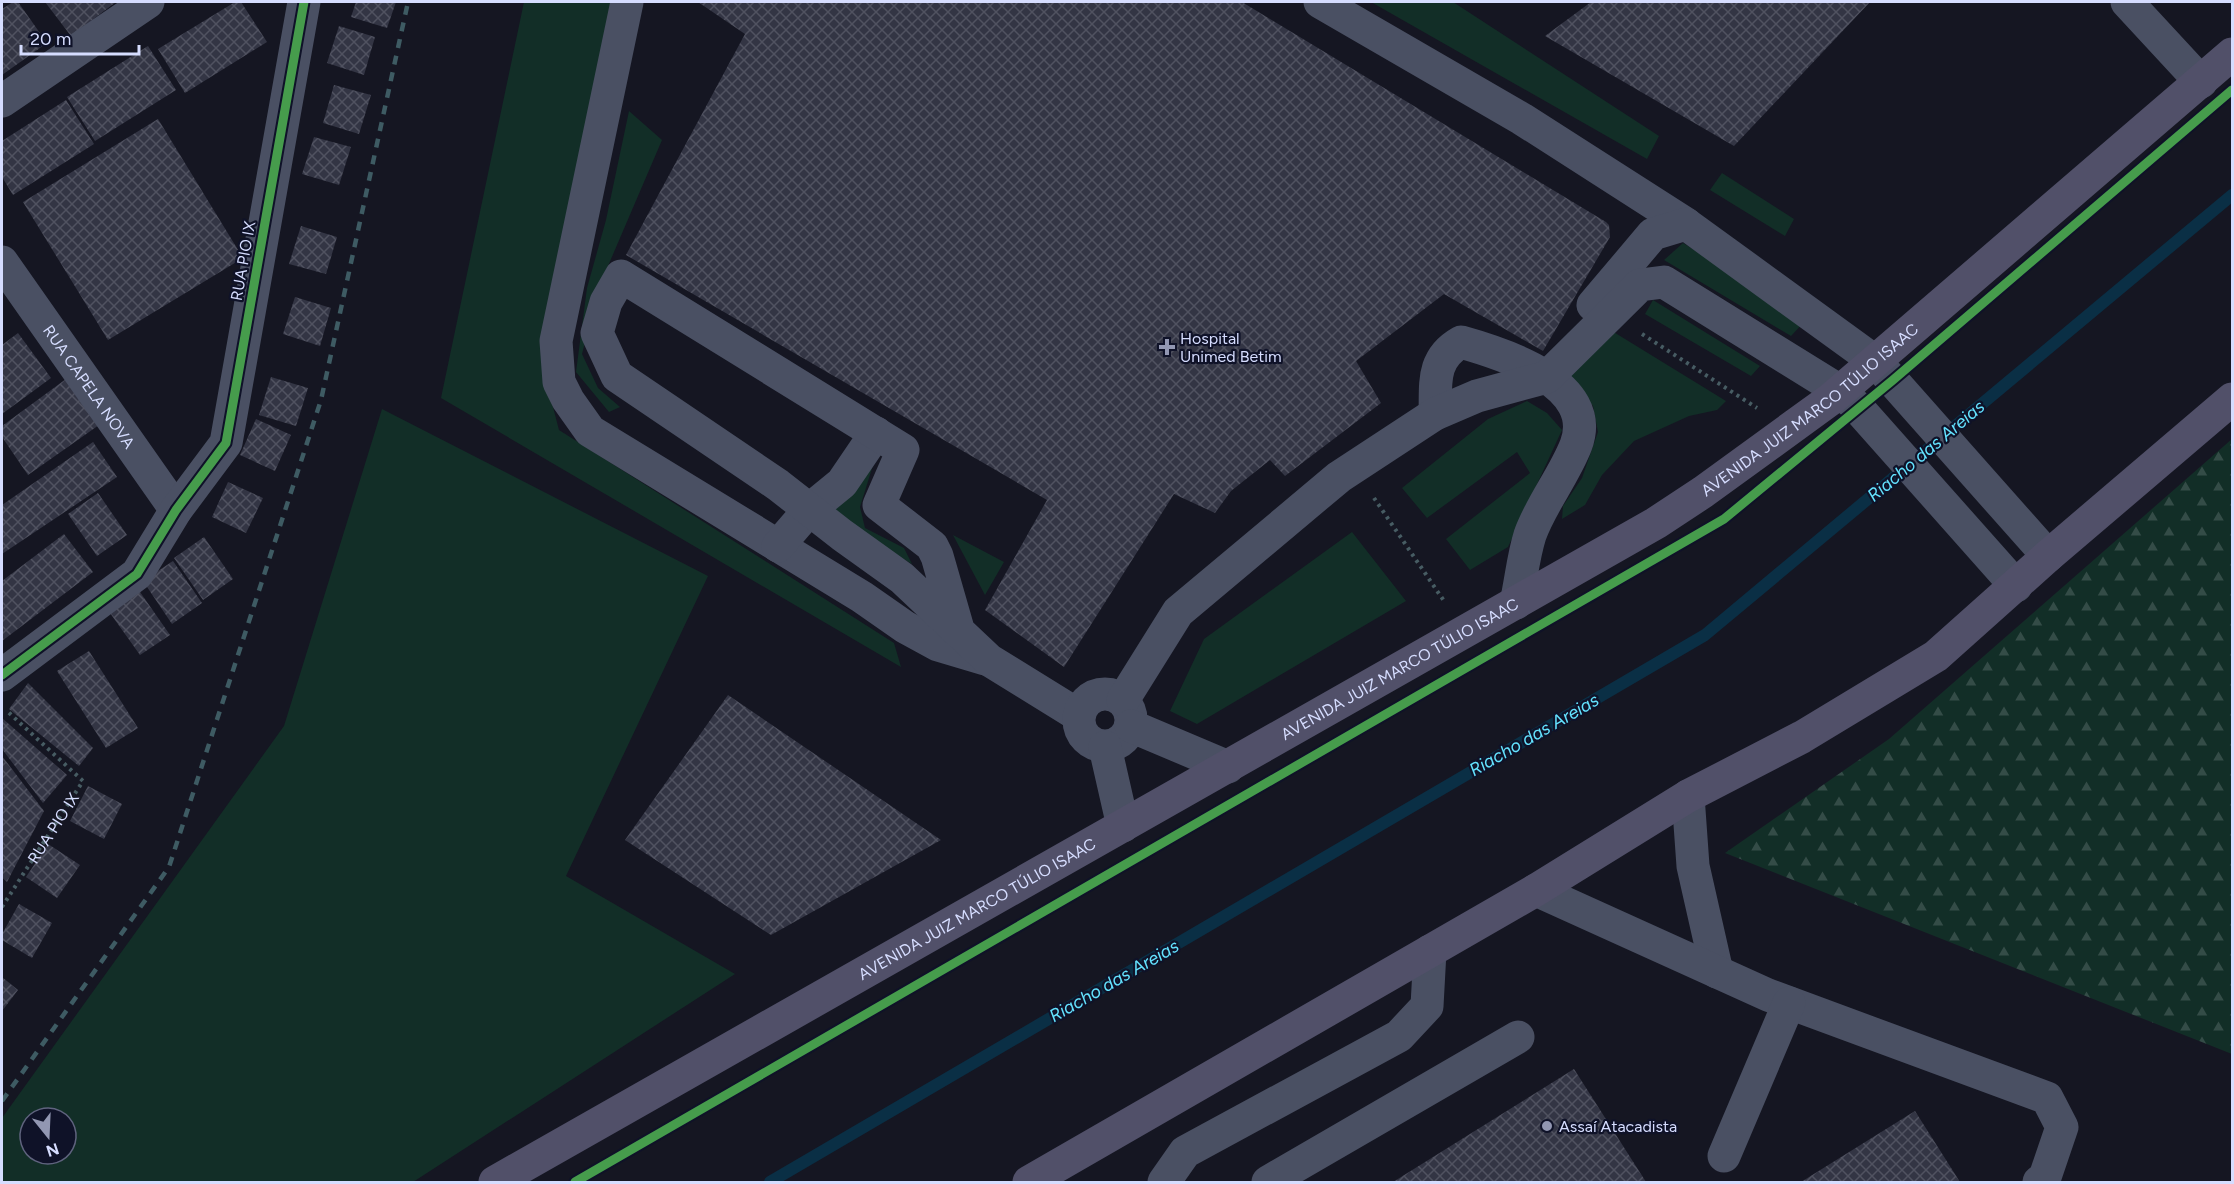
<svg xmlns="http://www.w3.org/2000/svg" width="2234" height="1184" font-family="Figtree,sans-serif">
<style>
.green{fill:#122e27;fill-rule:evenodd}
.forest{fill:url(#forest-firs)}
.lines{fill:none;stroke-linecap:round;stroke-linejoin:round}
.stream{stroke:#0a2f45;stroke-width:12}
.building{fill:url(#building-cross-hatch)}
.path{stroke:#475c63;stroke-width:4;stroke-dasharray:3 4.5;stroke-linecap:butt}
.minor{stroke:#4a5063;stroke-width:33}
.major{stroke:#515069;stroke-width:33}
.rail{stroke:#3e5b63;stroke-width:4.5;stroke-dasharray:9 8;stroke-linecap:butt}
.cycleway-casing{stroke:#0f1228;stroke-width:13}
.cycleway{stroke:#469c4c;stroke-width:9}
.poi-dot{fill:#9297b2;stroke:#0f1228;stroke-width:2}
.labels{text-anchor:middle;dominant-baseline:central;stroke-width:4.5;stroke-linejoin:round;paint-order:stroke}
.street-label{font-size:16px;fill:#d6ddff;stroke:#0f1228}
.poi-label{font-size:16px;fill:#d6ddff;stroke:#0f1228;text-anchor:start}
.water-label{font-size:18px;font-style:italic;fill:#64e3ff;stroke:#0f1228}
</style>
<defs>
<pattern id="forest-firs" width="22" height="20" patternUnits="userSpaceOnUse" patternTransform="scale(1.5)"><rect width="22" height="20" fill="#122e27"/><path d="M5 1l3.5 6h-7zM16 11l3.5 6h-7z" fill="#344c47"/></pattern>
<pattern id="building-cross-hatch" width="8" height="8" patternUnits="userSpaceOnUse" patternTransform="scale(1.5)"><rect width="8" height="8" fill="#333544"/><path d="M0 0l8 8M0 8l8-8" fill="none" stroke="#505260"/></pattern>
</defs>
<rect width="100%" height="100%" fill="#151622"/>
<path class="green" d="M524 2H619L543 369 559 430 894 643 901 667 441 398Z
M1371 2H1453L1659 136 1647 159Z
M629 111 662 140 599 287 582 354 598 388 620 407 609 412 576 372 587 288 606 220Z
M1722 173 1794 219 1785 236 1710 190Z
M1683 243 1807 319 1791 336 1664 260Z
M1653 300 1760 366 1751 376 1645 314Z
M1612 331 1726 401 1717 410 1689 416 1634 441 1602 475 1585 505 1562 519 1563 506 1582 478 1598 432 1593 406 1573 384 1564 369Z
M1527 401 1547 413 1562 430 1508 547 1470 570 1446 539 1530 473 1517 452 1427 518 1402 488 1488 419Z
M382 409 708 576 566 876 735 974 413 1182H2V1118L284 726ZM30 1118H66V1154H30Z
M874 462 860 507 865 528 904 548 912 564 830 516Z
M1352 532 1406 601 1197 724 1170 711 1204 639Z
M953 535 1004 562 985 595Z"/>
<path class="forest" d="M2232 439V1054L1725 853 1889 739Z"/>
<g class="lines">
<path class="stream" d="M770 1182 1705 635 2232 195"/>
</g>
<path class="building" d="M13 2H18L47 43 2 75V9Z
M45 2H116L71 36Z
M235 2H241L267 42 185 93 158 49Z
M356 2H396L387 28 351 17Z
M698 2H1242L1606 222 1609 225 1610 237 1543 351 1444 294 1356 361 1381 403 1285 476 1270 460 1231 491 1215 513 1174 494 1064 667 985 610 1047 500 626 255 745 34Z
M1591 2H1870L1734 146 1545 36Z
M339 26 375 37 364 75 327 63Z
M148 46 176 90 95 141 67 97Z
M334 85 371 95 359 134 323 123Z
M66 100 94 144 13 195 2 177V141Z
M158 119 243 258 108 340 23 202Z
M314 137 351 147 339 185 302 174Z
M301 226 337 237 326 274 289 264Z
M295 297 331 308 320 346 283 334Z
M18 333 51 378 2 414V345Z
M271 377 308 388 296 426 259 415Z
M66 379 99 425 28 475 2 437V426Z
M256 419 291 435 275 471 240 455Z
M93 442 117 477 2 554V505Z
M228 482 263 498 246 533 212 517Z
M98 493 127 535 97 556 68 514Z
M64 534 93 572 2 641V581Z
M204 537 233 579 203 600 174 558Z
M173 561 202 603 172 624 143 581Z
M140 592 170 635 140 655 110 613Z
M89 651 138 728 106 748 57 671Z
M28 683 93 748 79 766 9 709Z
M728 695 941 840 771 935 625 840Z
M2 718 67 775 43 803 2 749Z
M2 756 44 811 7 882 2 877Z
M88 786 122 804 104 839 70 821Z
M48 844 80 865 57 898 26 877Z
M19 904 52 923 32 958 2 940V934Z
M2 977 18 990 2 1011Z
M1574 1069 1646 1182H1393Z
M1915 1111 1960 1182H1801Z"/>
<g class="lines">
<g class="path">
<path d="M1642 334 1757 408"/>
<path d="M1374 498 1444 601"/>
<path id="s1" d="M2 907 83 781 7 711"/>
</g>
<g class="minor">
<path d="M627 2 556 341 559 382 568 400 590 431 862 597 905 627 938 645 985 659"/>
<path d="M1320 2 1522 119 1686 224"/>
<path d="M2127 2 2201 82"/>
<path d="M2 101 148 2"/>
<path id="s2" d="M2 262 176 510"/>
<path d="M1593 305 1653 234 1686 224 1876 362 2048 556"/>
<path d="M1435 414C1436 384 1431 359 1461 342 1504 354 1599 384 1576 445 1564 476 1541 504 1530 535 1523 557 1521 581 1516 603"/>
<path d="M778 546 809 510 842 483 876 433"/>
<path d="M958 629 937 556 932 546 879 505 903 450 621 276 606 302 597 333 617 376 778 485 842 535 902 578 989 660 1078 715"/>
<path d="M2 675 137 574 176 510 226 443 304 2"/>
<circle cx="1105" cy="720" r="26"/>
<path d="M1123 700 1178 612 1339 477 1435 414 1477 396 1547 377 1640 285 1664 282 1840 391 1858 408 2016 586"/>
<path d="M1131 726 1228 767"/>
<path d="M1105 747 1123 826"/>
<path d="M1688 796 1693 866 1717 972"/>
<path d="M1536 890 1768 995 2047 1098 2062 1127 2045 1177 2039 1182"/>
<path d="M1724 1156 1789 1003"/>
<path d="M1164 1182 1185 1152 1399 1036 1427 1006 1430 951"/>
<path d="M1268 1182 1518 1037"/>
</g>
<g class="major">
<path id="s3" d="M495 1182 1656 523 1703 492 1831 399 2232 54"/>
<path d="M1029 1182 1536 890 1688 796 1802 737 1936 656 2048 556 2232 399"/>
</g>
<path class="rail" d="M2 1101 169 867 321 400 408 2"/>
<defs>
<path id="cycleway" d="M2 675 137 574 176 510 226 443 304 2
M575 1182 1724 519 1893 380 2232 90"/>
</defs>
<use href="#cycleway" class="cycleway-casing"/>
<use href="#cycleway" class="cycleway"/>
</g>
<g class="poi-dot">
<path d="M1164 338h6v6h6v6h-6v6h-6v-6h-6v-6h6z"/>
<circle cx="1547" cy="1126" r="6"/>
</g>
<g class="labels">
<g class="street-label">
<text transform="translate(243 261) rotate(-80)">RUA PIO IX</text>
<text stroke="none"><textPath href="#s2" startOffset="152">RUA CAPELA NOVA</textPath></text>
<text stroke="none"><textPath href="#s3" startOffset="1526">AVENIDA JUIZ MARCO TÚLIO ISAAC</textPath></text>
<text stroke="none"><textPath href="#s3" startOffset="1040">AVENIDA JUIZ MARCO TÚLIO ISAAC</textPath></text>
<text stroke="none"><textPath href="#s1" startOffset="94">RUA PIO IX</textPath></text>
<text stroke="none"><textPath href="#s3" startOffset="554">AVENIDA JUIZ MARCO TÚLIO ISAAC</textPath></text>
</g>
<g class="poi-label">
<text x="1180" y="338">Hospital<tspan x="1180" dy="18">Unimed Betim</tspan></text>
<text x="1559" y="1126">Assaí Atacadista</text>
</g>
<g class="water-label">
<text transform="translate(1926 451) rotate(-40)">Riacho das Areias</text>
<text transform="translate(1534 735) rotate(-30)">Riacho das Areias</text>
<text transform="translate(1114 981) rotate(-30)">Riacho das Areias</text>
</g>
</g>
<rect width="2234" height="1184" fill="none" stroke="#d6ddff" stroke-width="6"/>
<g transform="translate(48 1136) rotate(162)"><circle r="28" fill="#0f1228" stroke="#5f637e" stroke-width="1.5"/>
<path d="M0-4.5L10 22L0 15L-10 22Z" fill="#9297b2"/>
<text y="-9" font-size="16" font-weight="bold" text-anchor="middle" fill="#d6ddff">N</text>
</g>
<path d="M21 45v9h118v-9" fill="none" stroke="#d6ddff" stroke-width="3"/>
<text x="30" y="45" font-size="18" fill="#d6ddff" stroke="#0f1228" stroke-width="4.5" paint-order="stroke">20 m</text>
</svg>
